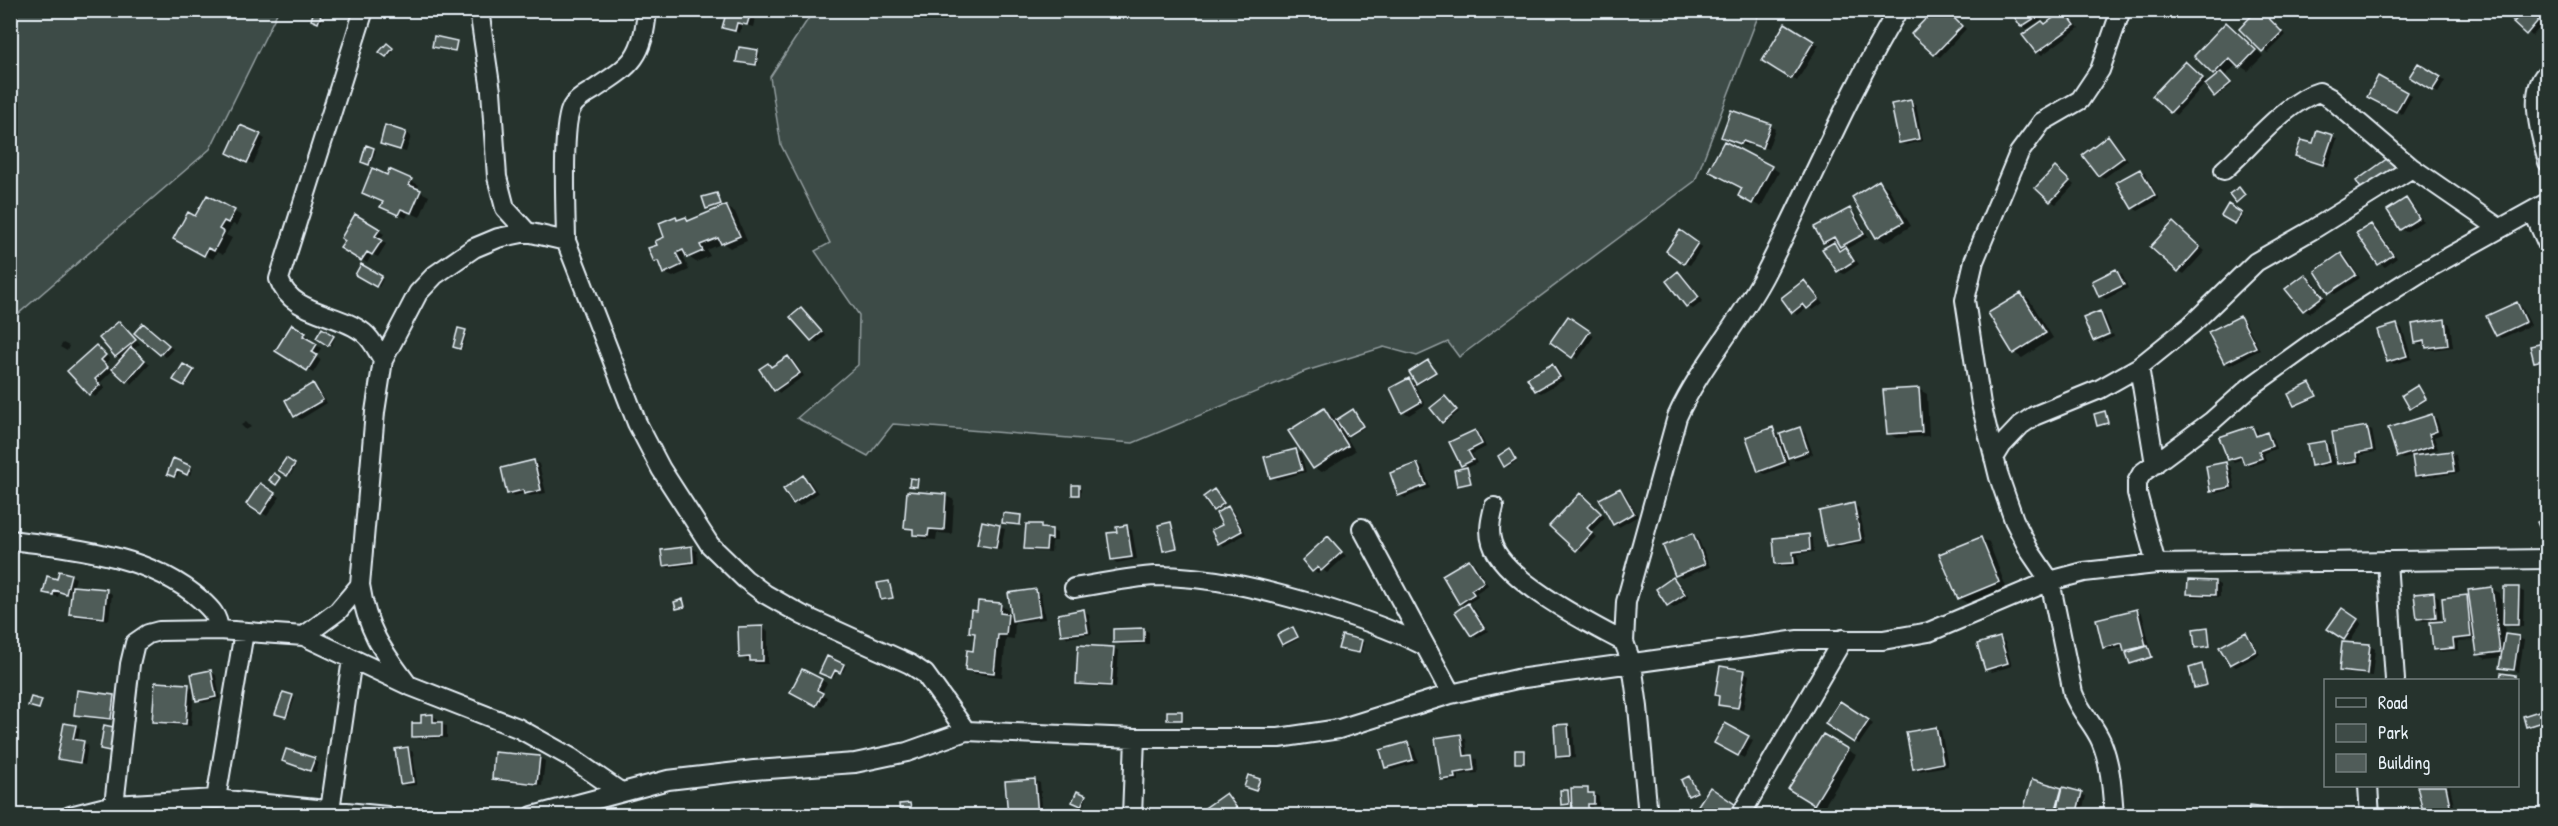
<svg xmlns="http://www.w3.org/2000/svg" width="2558" height="826" font-family="'Patrick Hand',sans-serif">
<style>
.green{fill:#3e4b47;stroke:#939ea0;stroke-width:1.5}
.shadow{fill:#0007;fill-rule:evenodd}
.building{fill:#505c59;stroke:#e8f1f8;stroke-width:1.5}
.lines{fill:none;stroke-linecap:round;stroke-linejoin:round}
.minor-casing{stroke:#e8f1f8;stroke-width:22}
.minor{stroke:#26332d;stroke-width:18}
</style>
<rect width="100%" height="100%" fill="#26332d"/>
<filter id="ink" filterUnits="userSpaceOnUse"><feTurbulence type="fractalNoise" baseFrequency=".0167" numOctaves="2"/><feDisplacementMap in="SourceGraphic" scale="12" xChannelSelector="R" yChannelSelector="G"/><feConvolveMatrix kernelMatrix="1 2 1 2 8 2 1 2 1" color-interpolation-filters="sRGB"/></filter>
<g filter="url(#ink)">
<path class="green" d="M11 10 278 11 210 149 11 320Z
M814 10H1760V11L1695 181 1459 357 1448 342 1417 356 1384 347 1306 371 1133 443 893 424 868 456 797 418 858 365 859 315 815 251 830 243 781 145 770 77Z"/>
<path class="shadow" d="M316 10H326L321 23 313 19Z
M728 10H746L745 15 755 19 753 27 742 24 740 33 724 28Z
M1946 10 1966 29 1940 57 1934 54Z
M2022 10H2065L2063 12 2069 15 2079 28 2042 55 2037 52 2046 25 2056 18 2050 14 2027 29 2022 26Z
M2502 10H2548V19L2532 36 2517 21Z
M2259 11 2286 35 2268 53 2263 50Z
M2227 24 2235 29 2263 56 2248 71 2237 64 2225 76 2232 85 2217 97 2205 84 2176 115 2171 112 2185 63 2209 84 2218 76 2196 56Z
M1786 25 1819 45 1797 81 1764 61Z
M387 44 394 50 389 57 381 52Z
M758 52 760 53 758 65 740 62Z
M2419 65 2445 81 2438 93 2411 77Z
M2378 79 2412 96 2402 114 2369 96Z
M1911 102 1916 105 1923 141 1906 145 1900 142Z
M1770 126 1775 129 1768 149 1748 142 1747 146 1728 139Z
M406 133 411 136 406 152 381 143Z
M260 136 265 139 253 164 234 155Z
M2332 136 2337 139 2328 167 2297 156Z
M2108 137 2113 140 2128 160 2104 178 2099 175Z
M374 149 376 150 371 165 365 163Z
M1771 167 1779 172 1761 207 1748 200Z
M2056 169 2074 185 2056 204 2051 201Z
M2140 170 2145 173 2159 199 2138 211 2133 208Z
M387 177 411 181 419 185 417 190 429 196 420 217 409 212 406 218 382 207Z
M1879 182 1888 187 1911 226 1885 242 1877 237Z
M717 194 722 205 707 208Z
M207 197 242 216 237 226 233 224 226 235 232 238 223 255 217 252 213 259 175 238 195 218Z
M2406 200 2411 203 2423 221 2406 232 2401 229Z
M2228 206 2243 215 2238 224 2223 215Z
M726 207 735 212 747 241 730 248 723 243 707 250 710 256 696 262 687 256 684 258 689 270 673 277 664 273 661 264 655 261 659 245 666 238 676 218 680 221 686 218 691 222Z
M1850 210 1855 213 1868 237 1846 249 1859 264 1844 274 1838 271 1830 246 1824 242ZM1838 240 1845 248 1842 251 1833 243Z
M355 216 384 234 380 240 386 244 378 257 372 254 367 263 342 248Z
M2371 225 2376 228 2397 258 2385 267 2379 263Z
M2178 227 2205 251 2184 274 2179 271Z
M1685 235 1702 247 1690 265 1684 263Z
M2342 255 2347 258 2360 278 2335 294 2330 291Z
M361 266 383 279 379 287 357 274Z
M2116 271 2122 274 2128 288 2106 299 2100 296Z
M1679 273 1684 276 1703 301 1693 309 1687 306Z
M2306 275 2311 278 2327 299 2309 313 2304 310 2288 289Z
M1804 282 1810 285 1823 303 1813 310 1808 307 1798 315 1793 312Z
M2021 295 2029 299 2053 338 2022 358 2014 353Z
M2517 304 2522 307 2531 325 2502 338 2497 335Z
M801 310 826 336 817 343 812 340Z
M2099 313 2105 316 2111 331 2096 339V341L2094 340Z
M2240 318 2245 321 2260 350 2230 365 2225 362Z
M1573 321 1594 336 1578 359 1552 342Z
M2445 321 2450 324 2453 347 2433 350 2427 344 2421 345 2416 342Z
M120 323 140 344 133 350 150 364 132 384 114 369 100 383 105 388 95 397 69 371 96 346 110 359 106 363 113 371 122 360 116 356Z
M2397 325 2402 328 2412 359 2394 364 2389 361Z
M292 326 310 337 308 340 321 348 316 357 321 360 313 373 277 351Z
M148 328 173 349 166 357 161 354Z
M323 330 335 338 331 346 318 338Z
M465 332 467 333 462 349 456 348Z
M2113 334 2114 337 2099 343 2096 341Z
M63 343 69 346 67 351 60 347Z
M2544 344 2548 351V360L2537 363 2535 362Z
M788 357 793 360 804 376 780 393 775 390 768 364 773 367Z
M1429 361 1437 373 1419 384 1417 383Z
M1552 365 1557 368 1564 380 1541 393 1536 390Z
M184 366 195 372 186 386 176 380Z
M1409 380 1414 383 1425 405 1409 415 1404 412 1392 389Z
M313 385 318 388 327 403 301 419 296 416Z
M2310 385 2318 397 2297 406 2295 405Z
M2418 387 2427 400 2413 409 2411 408Z
M1918 389 1927 394 1929 436 1896 438 1888 433Z
M1445 397 1459 412 1445 423 1443 422Z
M1324 410 1332 415 1337 422 1353 411 1365 427 1350 436 1344 433 1355 451 1322 472 1314 468Z
M2105 412 2109 424 2100 426 2098 425Z
M2432 416 2437 419 2442 434 2434 437 2438 449 2420 456 2451 452 2456 455 2459 473 2421 478 2416 475 2414 456 2403 459 2398 456Z
M10 421 16 431 10 435Z
M246 422 251 427 246 430 241 425Z
M2252 427 2257 430 2260 437 2267 434 2272 437 2276 449 2264 453 2266 461 2250 466 2243 459 2234 462 2229 459Z
M2367 427 2372 430 2376 452 2360 455 2362 463 2344 466 2339 463Z
M1773 429 1779 436 1800 429 1805 432 1813 454 1795 460 1786 455 1790 465 1765 474 1759 471Z
M1475 431 1480 434 1486 447 1472 454 1477 463 1467 468 1462 465Z
M2325 442 2330 445 2334 464 2318 468 2313 465Z
M1296 451 1301 454 1306 472 1277 480 1271 477Z
M1512 451 1517 461 1508 467 1505 466Z
M174 460 193 469 190 475 179 470 177 477 169 473Z
M286 460 296 466 290 476 280 470Z
M534 461 539 464 546 493 530 496 525 493 514 496 508 493Z
M1417 464 1423 467 1430 488 1405 498 1399 495Z
M2226 464 2231 467 2235 489 2217 493 2211 490Z
M1467 469 1472 484 1460 486 1458 485Z
M803 477 809 480 818 493 800 506 794 503Z
M1074 486 1081 488V496L1074 494Z
M266 488 280 497 267 516 262 513Z
M1620 490 1625 493 1638 516 1619 527 1614 524Z
M1216 492 1225 504 1216 511 1214 510Z
M908 493 946 496 954 500 952 534 937 533 936 540 923 539 906 527Z
M1580 495 1605 517 1591 532 1597 537 1582 552 1577 549Z
M1854 505 1859 508 1866 543 1833 549 1828 546Z
M1228 508 1233 511 1246 534 1224 546 1219 543Z
M983 523 1005 529 1001 550 979 544Z
M1171 523 1178 549 1167 551 1164 550Z
M1041 526 1057 533V541H1052L1051 552 1031 551 1026 548Z
M1127 527 1132 530 1137 559 1117 563 1112 560 1118 533Z
M1693 535 1698 538 1710 567 1682 578 1676 575Z
M1808 536 1813 539 1814 552 1798 554 1799 565 1781 567 1776 564Z
M1328 538 1346 556 1327 573 1323 570 1318 574 1313 571Z
M1981 538 1989 543 2006 587 1967 603 1959 598Z
M691 548 697 551 698 564 669 568 664 565Z
M1469 561 1475 564 1488 585 1476 593 1478 597 1467 604 1474 608 1488 631 1477 638 1472 635 1466 606 1460 602Z
M60 572 76 578 73 588 106 591 112 594 109 620 76 617 71 614 72 596 60 589 58 597 44 592 58 581Z
M1674 579 1679 582 1689 597 1674 608 1668 605Z
M889 582 894 598 884 601 882 599Z
M2189 582H2215L2220 585V597H2194L2189 594Z
M2492 589 2500 593 2503 616 2518 589 2524 592 2523 627H2510L2504 624 2505 635 2524 640 2519 672 2501 667 2503 657 2486 659 2478 654 2476 640 2458 641 2459 650 2440 652 2434 649 2432 620 2423 621 2418 618 2434 594 2439 597 2441 622H2446L2467 597 2471 599Z
M1035 590 1041 593 1045 619 1019 623 1015 621 1014 639 1006 638 1002 677 975 674 967 670 975 652 976 634 970 631 978 613 1000 605 1008 610V615L1013 619Z
M683 601 687 608 677 609Z
M2137 610 2142 613 2153 658 2133 664 2131 663V653L2125 650V646L2109 650 2104 647Z
M2342 610 2362 623 2350 642 2329 629Z
M1084 611 1089 614 1092 634 1068 638 1063 634Z
M762 628 768 631V664H757L740 657Z
M2207 628 2212 646 2199 648 2197 647Z
M1143 629 1149 632V644L1120 645 1115 642Z
M1293 629 1299 639 1285 646 1283 644Z
M2246 634 2251 637 2260 654 2236 667 2231 664Z
M1343 637 1364 642 1361 654 1342 649Z
M2000 639 2005 642 2012 666 1992 672 1986 669Z
M2370 646 2375 649 2372 676 2345 673 2340 670Z
M1114 648 1119 651 1116 688 1083 686 1077 683Z
M828 658 846 666 843 672 837 670 834 678 821 672Z
M2202 666 2209 686 2197 688 2195 687Z
M803 671 827 683 821 694 827 697 822 707 792 692Z
M210 672 216 675 220 699 203 703 198 700Z
M1744 672 1749 675 1743 710 1719 704Z
M188 686 194 689 191 726 159 724 154 721Z
M284 694 295 698 288 717 279 714Z
M113 696 118 699 116 721 81 717 76 714Z
M1846 706 1873 724 1859 744 1854 741Z
M2545 710 2548 712V722L2527 726Z
M1182 713 1184 721 1169 719Z
M433 716 438 719V724L447 726V738L419 739 414 736Z
M1568 725 1573 728 1575 758 1563 759 1557 756Z
M1725 725 1753 741 1744 758 1716 743Z
M75 726 80 729 78 741 88 745 85 765 59 758Z
M1936 728 1941 731 1948 766 1919 771 1914 768Z
M1461 736 1466 739 1468 757 1477 759 1478 773 1459 775V781L1447 782 1442 779Z
M1823 736 1856 755 1823 808 1791 789Z
M1408 743 1413 746 1418 762 1392 770 1386 767Z
M408 749 413 752 417 785 406 786 401 783Z
M1524 752 1526 753V763H1519Z
M540 758 545 761 542 786 498 781 493 778Z
M283 760H314L319 763 316 772Z
M1689 777 1698 793 1692 796 1689 795Z
M1034 780 1040 783 1043 816H1010Z
M1259 780 1261 781 1258 791 1248 787Z
M2033 781 2086 796 2081 816 2024 814Z
M2419 786H2450L2456 816H2425Z
M1587 789 1599 797V806H1592L1593 816H1574L1573 805 1562 804 1568 791 1572 794Z
M1078 793 1087 797 1084 806 1074 802Z
M1227 795 1232 798 1241 811 1235 816H1208Z"/>
<path class="building" d="M314 10H323L318 23 311 20Z
M727 10H741L750 15 747 25 737 23 735 31 722 28Z
M1934 10H1946L1962 26 1934 55 1911 34Z
M2020 10H2056L2049 15 2046 11 2021 27 2013 15Z
M2064 10 2075 25 2036 53 2022 35 2042 21 2045 24Z
M2257 10H2261L2282 32 2262 52 2239 29Z
M2499 10H2520L2513 20Z
M2524 10H2547L2526 35 2513 23Z
M2226 22 2256 50 2239 68 2229 58 2213 75 2194 56Z
M1785 23 1814 41 1791 79 1762 61Z
M434 36 457 41 455 51 432 47Z
M387 43 393 48 386 57 379 52Z
M739 47 758 50 756 65 736 62Z
M2185 61 2203 78 2170 113 2152 96Z
M2418 63 2441 77 2432 91 2409 77Z
M2221 72 2231 83 2214 97 2205 85Z
M2378 76 2407 92 2396 112 2367 97Z
M1911 100 1919 139 1899 143 1891 104Z
M1731 110 1771 124 1762 148 1743 141 1741 144 1721 137Z
M240 125 261 134 247 163 227 153Z
M385 125 406 132 400 150 380 144Z
M2317 130 2333 135 2323 165 2295 156 2301 140 2313 143Z
M2108 135 2124 157 2098 176 2082 155Z
M1724 141 1772 166 1752 204 1738 196 1742 188 1708 171Z
M366 145 374 148 369 165 361 162Z
M2388 158 2395 167 2362 190 2356 181Z
M2055 167 2070 181 2050 202 2035 188Z
M372 168 387 175 389 169 412 179 409 185 421 190 411 213 401 209 398 215 380 207 383 202 362 193Z
M2140 169 2155 195 2132 209 2116 182Z
M1879 180 1904 222 1876 238 1852 197Z
M2239 187 2245 195 2236 203 2229 194Z
M717 193 721 204 706 209 702 197Z
M207 195 235 210 228 223 224 221 219 229 224 232 214 251 208 248 204 256 173 239 188 212 195 216Z
M2406 198 2419 218 2400 230 2387 210Z
M2228 204 2242 213 2235 224 2221 216Z
M726 205 740 236 721 244 718 238 700 245 703 251 687 258 683 250 676 253 682 265 663 274 658 261 654 262 648 248 657 245 655 241 664 237 659 223 676 216 677 220 686 217 688 221Z
M1850 208 1864 234 1840 247 1834 237 1823 243 1814 227Z
M355 214 380 229 375 236 382 240 372 255 367 252 361 261 340 248 345 241 341 238Z
M2173 222 2200 247 2178 272 2150 247Z
M2371 224 2393 255 2378 265 2356 233Z
M1680 230 1698 243 1684 264 1666 251Z
M1834 242 1839 251 1845 247 1854 261 1837 272 1822 249Z
M2341 253 2356 275 2329 293 2315 271Z
M361 264 382 276 376 287 355 275Z
M2116 269 2124 285 2099 297 2092 281Z
M1678 271 1699 297 1686 307 1666 281Z
M2305 274 2323 296 2303 311 2285 289Z
M1804 280 1819 299 1807 309 1803 304 1792 313 1781 298Z
M2021 293 2046 333 2013 354 1988 313Z
M2517 302 2526 322 2496 336 2486 316Z
M801 308 822 332 811 341 790 317Z
M2100 311 2109 334 2093 341 2083 318Z
M1568 316 1590 331 1572 358 1550 342Z
M2240 316 2256 347 2224 363 2208 332Z
M2445 319 2448 345 2426 348 2425 341 2415 343 2412 324Z
M119 321 136 340 115 357 99 338Z
M143 323 169 345 160 355 134 333Z
M292 324 306 333 303 336 317 344 312 352 317 355 307 371 275 351Z
M2397 324 2407 356 2387 362 2377 330Z
M322 328 334 336 328 346 316 338Z
M458 328 466 330 460 349 453 347Z
M2544 343 2548 359 2534 362 2530 346Z
M96 345 106 355 101 360 108 367 95 379 100 385 89 395 67 371Z
M131 347 145 360 126 382 112 369Z
M788 356 800 373 774 391 759 369 768 363 771 367Z
M1428 360 1436 372 1416 384 1409 372Z
M183 364 194 370 184 386 173 380Z
M1552 364 1560 377 1535 391 1527 378Z
M1409 378 1421 402 1402 413 1390 388Z
M313 383 323 400 294 417 285 400Z
M2310 383 2317 396 2294 406 2288 394Z
M2418 385 2426 399 2410 409 2402 395Z
M1919 388 1922 432 1887 434 1883 390Z
M1445 396 1457 410 1442 423 1430 408Z
M1324 408 1348 446 1313 469 1288 431Z
M1353 409 1363 426 1347 436 1336 420Z
M2105 411 2108 423 2097 426 2094 414Z
M2432 414 2437 431 2429 434 2433 446 2397 457 2388 428Z
M2252 426 2256 436 2267 432 2272 446 2259 451 2262 458 2244 464 2241 456 2228 460 2219 437Z
M2367 426 2372 450 2356 453 2357 461 2337 464 2332 432Z
M1773 427 1785 462 1758 472 1746 437Z
M1800 427 1808 451 1788 458 1780 434Z
M1475 430 1482 444 1468 451 1473 460 1461 466 1449 442Z
M2325 441 2329 462 2311 466 2307 444Z
M1510 448 1516 459 1504 467 1498 456Z
M1296 449 1302 470 1270 478 1264 457Z
M2451 451 2454 471 2415 476 2412 456Z
M173 458 191 466 187 475 177 470 174 477 167 474Z
M286 458 295 464 287 476 278 470Z
M534 460 541 490 524 494 523 490 507 494 501 468Z
M2226 462 2231 487 2210 491 2206 466Z
M1417 463 1426 485 1398 496 1390 473Z
M1467 467 1471 483 1457 486 1454 470Z
M274 473 281 478 276 485 269 480Z
M803 475 813 490 793 504 783 489Z
M910 478 918 479 917 487 909 486Z
M260 483 275 493 261 514 246 504Z
M1072 485H1079V495H1072Z
M1620 488 1634 513 1613 525 1599 499Z
M1214 489 1224 503 1213 511 1203 497Z
M907 491 946 494 944 530 929 529 928 536 913 535V529L904 528Z
M1580 493 1601 513 1587 528 1592 533 1576 551 1549 526Z
M1854 503 1861 540 1826 547 1819 511Z
M1228 506 1242 531 1218 544 1211 530 1222 525 1216 513Z
M1003 513 1021 515 1020 525 1002 523Z
M2548 517V539L2545 540 2537 522Z
M982 521 1000 525 996 548 977 545Z
M1171 522 1177 548 1163 551 1158 525Z
M1026 524H1041V528L1052 529V539L1047 538 1046 550 1024 549Z
M1127 525 1132 557 1111 560 1107 533 1117 532 1116 527Z
M1693 533 1705 564 1675 576 1663 546Z
M1809 534 1810 550 1793 552 1794 563 1775 564 1773 538Z
M1328 536 1342 552 1321 571 1318 567 1312 572 1302 560Z
M1981 537 1999 582 1958 599 1939 554Z
M692 546 693 562 663 566 661 550Z
M1469 559 1484 582 1471 590 1474 594 1459 604 1442 575Z
M59 571 71 574 66 594 54 590 53 595 43 593 47 576 57 579Z
M1673 577 1685 594 1667 606 1656 589Z
M2188 580 2215 581V595L2187 594Z
M889 581 893 598 881 600 877 583Z
M72 586 107 589 104 618 69 614Z
M2492 587 2500 652 2477 655 2468 590Z
M2504 587H2519L2518 625H2503Z
M1036 589 1040 616 1012 621 1008 593Z
M2434 592 2436 617 2417 619 2414 594Z
M2467 595 2471 637 2453 639 2454 648 2433 650 2430 622 2444 621 2442 598Z
M683 599 685 607 676 609 674 602Z
M978 601 1001 603 1000 613 1008 614 1006 635H998L994 673 965 670 967 650 973 651 975 633 969 632 971 610 977 611Z
M1468 603 1484 628 1471 636 1455 612Z
M2342 608 2358 619 2344 640 2327 629Z
M1084 609 1088 632 1061 635 1058 614Z
M2137 609 2146 646 2124 651 2122 643 2103 648 2096 619Z
M763 626V661H750V657L739 658 738 627Z
M1293 627 1298 637 1282 645 1277 635Z
M2208 627 2210 646 2195 648 2193 629Z
M1144 628V642L1113 643V629Z
M2246 632 2256 651 2230 665 2219 647Z
M2505 634 2519 636 2514 670 2499 668Z
M1342 635 1362 640 1359 653 1338 649Z
M2000 637 2008 663 1985 670 1977 644Z
M2342 642 2370 644 2367 674 2339 671Z
M1078 645 1114 647 1111 686 1076 684Z
M2148 646 2152 657 2130 664 2126 653Z
M827 656 844 664 840 673 835 670 831 678 819 673Z
M2202 664 2207 685 2194 688 2189 668Z
M1720 666 1745 670 1738 708 1718 705 1719 696 1715 695Z
M802 669 822 679 817 690 823 693 816 706 790 692Z
M211 670 216 697 196 701 191 674Z
M2501 673 2515 675V680H2500Z
M155 682 189 684 186 724 152 722Z
M77 690 114 695 111 719 74 715Z
M283 692 293 695 286 717 275 714Z
M31 697 42 700 39 709 28 706Z
M1840 701 1869 720 1854 743 1825 724Z
M2545 709 2548 720 2526 727 2523 716Z
M1167 711H1182V720H1167Z
M433 714V722H442V736L412 737V723H421V715Z
M64 723 76 725 73 739 84 741 80 763 57 759Z
M1725 723 1749 736 1738 756 1714 743Z
M1568 724 1570 756 1556 757 1554 725Z
M104 725 114 727 110 751 100 749Z
M1936 727 1943 763 1913 769 1906 732Z
M1461 734 1464 756 1472 755 1474 770 1454 773 1455 778 1441 780 1435 738Z
M1823 734 1848 749 1814 805 1788 789Z
M1408 742 1413 760 1385 768 1380 750Z
M408 747 413 782 400 784 395 749Z
M286 749 315 758 310 771 282 761Z
M1515 750H1524V763H1515Z
M494 752 540 756 537 784 492 779Z
M1248 775 1260 779 1256 791 1244 787Z
M1689 776 1697 792 1688 796 1681 780Z
M1035 779 1038 816H1008L1005 781Z
M2032 779 2062 788 2054 816 2022 815Z
M2417 786H2446L2452 816H2424Z
M1710 787 1736 805 1728 816H1691Z
M2063 787 2082 792 2076 816H2056Z
M1571 788H1588V793H1594V804H1588V816H1572Z
M1560 790H1568L1569 804 1561 805Z
M1077 791 1086 795 1081 806 1072 802Z
M1226 793 1237 808 1226 816H1206L1202 810Z
M910 803 912 816H900L899 804Z
M2249 806 2282 810V816H2248Z"/>
<g class="lines">
<defs>
<path id="minor" d="M364 10 279 279C291 315 338 312 364 333 372 339 378 352 383 360
M479 10 491 91 497 177 505 208 527 232
M2548 72C2526 89 2542 140 2548 162
M2224 170C2250 147 2287 101 2319 92L2330 98 2412 168 2499 228
M2533 211 2548 245
M566 241C566 218 561 124 572 107 576 100 586 94 593 90 631 65 643 59 647 10
M2139 367 2155 464
M1994 458 2002 445 2021 425 2034 416 2100 389 2139 367 2191 325 2256 262 2312 230 2412 168
M1494 507C1491 519 1488 531 1492 543 1503 580 1590 624 1624 642
M1362 528 1451 694
M10 540C74 548 151 555 201 600 211 609 218 616 219 630
M2387 561 2395 680
M2156 564 2137 493V482L2142 473 2212 421 2249 388 2327 332 2420 273 2548 202
M1074 588C1101 584 1129 577 1156 576 1211 576 1261 589 1313 604 1352 616 1389 628 1425 646
M304 636 408 685 518 728 570 757 619 791
M408 685C381 649 367 630 360 585L375 412 383 360 418 293 435 275 474 248 498 238 527 232 566 241 637 423 661 469 710 545 745 579 765 594 802 615 910 664 925 674 966 731
M2368 786 2370 816
M216 799 244 632
M114 805 130 664 135 643 148 634 159 631 219 630 304 636 338 611 360 585
M330 810 352 659
M70 816 114 805 216 799 387 816
M533 816 668 780 754 770 855 763 907 752 966 731 1135 738H1279L1339 729 1451 694 1517 679 1798 640H1883L1929 632 2050 581 2084 572 2156 564 2548 559
M1132 816 1135 738
M1648 816 1638 707 1632 664 1624 642 1626 602 1677 417C1700 366 1739 324 1765 274 1810 187 1847 95 1898 10
M1740 816 1843 639
M2114 816C2112 790 2111 765 2101 741 2093 723 2080 712 2073 693L2050 581 2029 550 2014 520 1999 477 1981 404 1965 300 1974 261 2019 153 2042 122 2080 100 2100 70 2121 10"/>
</defs>
<use href="#minor" class="minor-casing"/>
<use href="#minor" class="minor"/>
</g>
</g>
<rect width="2558" height="826" fill="none" stroke="#26332d" stroke-width="36"/>
<rect x="18" y="18" width="2522" height="790" fill="none" stroke="#e8f1f8" stroke-width="2" filter="url(#ink)"/>
<rect x="2324" y="679" width="195" height="108" fill="#26332d" stroke="#747f7e" stroke-width="1.5"/>
<rect x="2336" y="698" width="30" height="9" fill="#26332d" stroke="#747f7e" stroke-width="1.5"/>
<text x="2378" y="709" font-size="18" fill="#e8f1f8">Road</text>
<rect x="2336" y="724" width="30" height="18" fill="#3e4b47" stroke="#747f7e" stroke-width="1.5"/>
<text x="2378" y="739" font-size="18" fill="#e8f1f8">Park</text>
<rect x="2336" y="754" width="30" height="18" fill="#505c59" stroke="#747f7e" stroke-width="1.5"/>
<text x="2378" y="769" font-size="18" fill="#e8f1f8">Building</text>
</svg>
